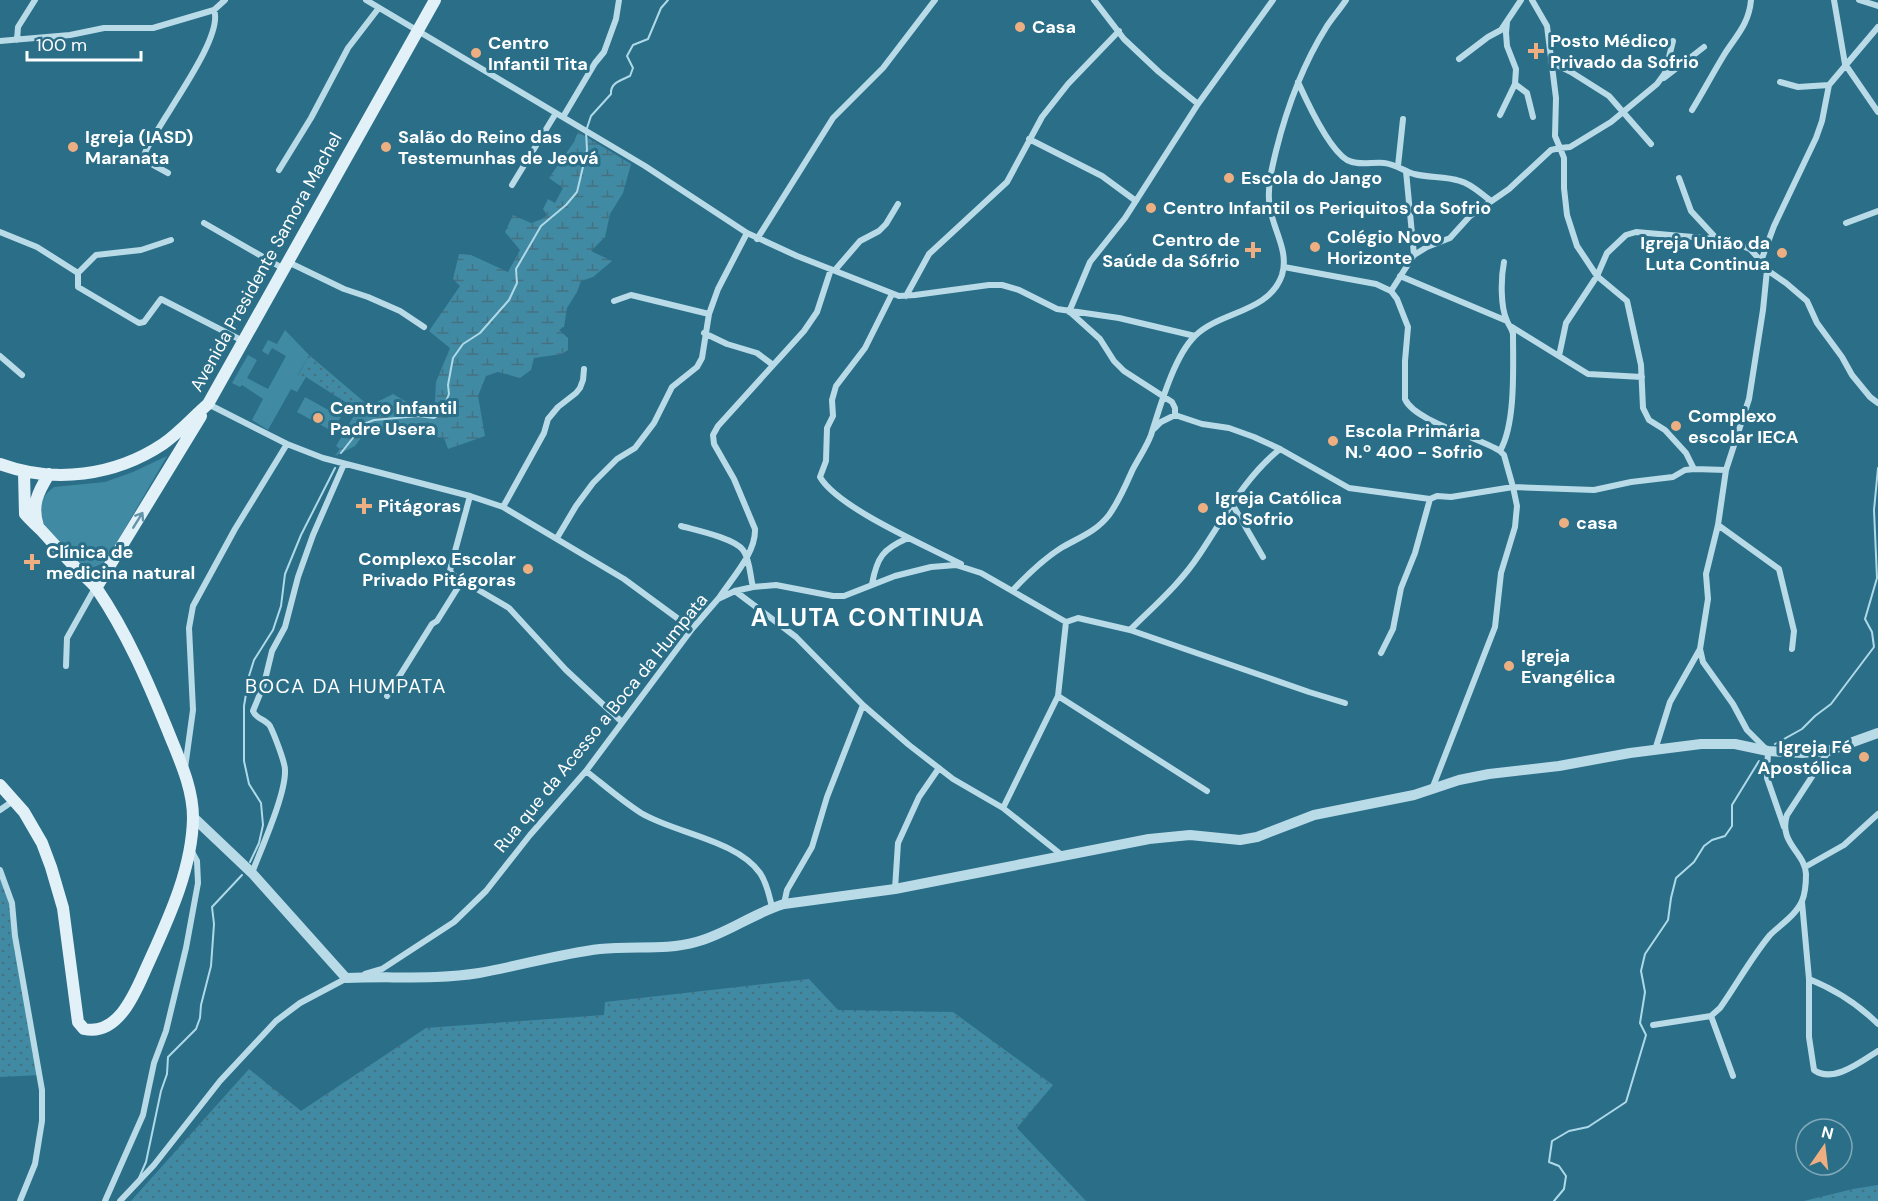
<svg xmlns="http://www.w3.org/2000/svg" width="1878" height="1201" font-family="'DM Sans',sans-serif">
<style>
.grass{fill:url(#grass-dots)}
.wetland{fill:url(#wetland-marsh)}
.green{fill:#418aa4}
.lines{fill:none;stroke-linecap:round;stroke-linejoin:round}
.stream{stroke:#aed9e8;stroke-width:2}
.minor{stroke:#b9dbe8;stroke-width:6}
.tertiary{stroke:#b9dbe8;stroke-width:10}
.secondary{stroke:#e2f1f8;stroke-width:12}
.oneway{stroke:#6295aa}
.poi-dot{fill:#edaf81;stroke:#2b6e88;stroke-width:2}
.labels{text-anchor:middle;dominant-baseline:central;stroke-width:6;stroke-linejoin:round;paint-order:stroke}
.poi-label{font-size:18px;font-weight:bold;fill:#fff;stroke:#2b6e88;text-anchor:start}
.street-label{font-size:18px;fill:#fff;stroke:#2b6e88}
.neighbourhood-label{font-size:20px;letter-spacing:1.5px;fill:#fff;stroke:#2b6e88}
.district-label{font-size:24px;font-weight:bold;letter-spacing:1.5px;fill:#fff;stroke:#2b6e88}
</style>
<defs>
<pattern id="grass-dots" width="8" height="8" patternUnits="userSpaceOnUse" patternTransform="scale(1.5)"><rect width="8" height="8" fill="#418aa4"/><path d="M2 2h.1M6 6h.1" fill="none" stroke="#457181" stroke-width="1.8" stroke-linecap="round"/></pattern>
<pattern id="wetland-marsh" width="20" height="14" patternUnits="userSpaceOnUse" patternTransform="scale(1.5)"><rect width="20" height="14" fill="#418aa4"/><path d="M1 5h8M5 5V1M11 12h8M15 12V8" fill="none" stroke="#457181"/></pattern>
</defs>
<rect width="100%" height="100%" fill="#2b6e88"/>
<path class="grass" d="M309 355 369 406 364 414 306 377 298 376Z
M0 870 5 879 41 1075 0 1077Z
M809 979 838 1010 953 1012 1053 1085 1017 1128 1086 1201H131L249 1069 301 1111 426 1028 604 1015 605 1002Z
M1878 1185V1201H1804L1853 1189Z"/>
<path class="wetland" d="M578 132 631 164 623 193 610 214 605 237 591 251 612 261 593 277 581 281 577 292 567 308 564 327 559 330 568 338V350L562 354 534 358 531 370 520 378 498 372 486 376 478 396 485 436 448 449 444 438 366 431 355 446 335 456 369 406 393 394 429 415 435 401 436 382 450 348 429 331 460 286 453 279 459 254 471 255 508 272 520 250 505 232 513 215 531 223 542 219 547 215 543 209 548 199 555 203 563 188 549 178 574 142Z"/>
<path class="green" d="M285 330 309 355 298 375 306 377 297 392 291 389 268 430 252 420 263 399 242 385 240 387 232 383 248 355 257 360 247 378 268 389 286 356 272 348 268 355 262 351 268 340 277 344Z
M305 397 341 417 332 431 297 412Z
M348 403 364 414 340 449 336 446 355 414 345 408Z
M167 456 106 561C97 567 91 569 81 567 62 546 18 513 54 487L105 482 133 472Z"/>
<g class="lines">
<path class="stream" d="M341 453 364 424 374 420 419 416 434 418 441 414 449 394 448 385 453 358 463 344 480 333 509 300 517 283 516 269 541 226 566 205 577 192 587 150 586 131 591 116 611 94C610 83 621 80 630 76L633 68 627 56 633 45 648 39 661 8 668 0
M1775 744 1802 729 1815 716 1831 704 1874 647 1872 632 1865 619 1877 578 1874 510 1878 468
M250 862 259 843 263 825 261 803 249 784 244 761V706L249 676 254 660 273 630 281 606 285 574 301 535 335 468
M139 1178 146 1162 161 1091 167 1074 168 1057 196 1029 200 1018 201 1005 211 966 214 924 212 907 242 875
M1554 1201 1564 1189 1566 1176 1559 1166 1549 1162 1552 1141 1569 1131 1588 1127 1626 1102 1646 1035 1640 1023 1645 992 1641 971 1645 954 1668 920 1671 898 1676 878 1694 862 1704 846 1712 840 1725 836 1732 826V805L1759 761"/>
<path class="minor" d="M366 0 645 166 747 233 797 256 899 296 915 295 989 285H1002L1019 290 1057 309 1119 318 1195 336
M1094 0 1124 39 1159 72 1198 104
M1834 0 1845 64 1878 112
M1859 0 1878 6
M17 40 18 27 35 0
M0 41 70 35 104 28H153L214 10 225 0
M1673 41 1665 73 1657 84 1611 122 1570 147 1560 148 1564 158V188L1567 215 1577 246 1597 276 1627 301 1641 365 1643 408 1649 420 1665 430 1686 453 1694 469
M1459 59 1488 37 1501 30 1521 0
M1551 62 1571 72 1609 96 1651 144
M1664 78 1704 47
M1298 82C1307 102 1329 149 1347 160 1358 166 1372 162 1384 163 1395 164 1404 171 1414 174 1429 178 1445 176 1460 181 1472 184 1481 194 1491 201
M1780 82 1798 87 1829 85
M1515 84 1527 93 1533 117
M1692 110C1703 92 1713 73 1724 55 1736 36 1749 24 1751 0
M1500 115 1515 84 1516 69 1507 46 1506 33 1507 22
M563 117 595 63 604 52 616 19 619 0
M1029 139 1102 176 1136 201
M1398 166 1403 119
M279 170 311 118 348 48 378 9
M1406 171 1414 255
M168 173 148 162 144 155C156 124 225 39 214 10
M1679 178 1691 211 1716 238
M512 185 556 113
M204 223 284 269
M1846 223 1878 211
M0 232 37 247 78 273
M757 239 833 118 883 68 935 0
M171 240 141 250 96 255 78 273V287L139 323 144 322 161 299 243 341
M288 262 344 289 368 297 400 311 424 327
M1284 267 1376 284 1391 291 1397 299 1408 327 1405 361V399C1414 421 1478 437 1500 451L1504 455 1513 487 1517 506 1515 527 1501 573 1495 627 1432 789
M835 270 860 241 879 231 886 224 898 204
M1767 270 1786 283 1807 301 1817 323 1842 357 1852 375 1870 397 1878 403
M1400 276 1507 321
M1391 291 1414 255 1427 247 1450 238 1470 216 1509 189 1551 150 1560 148 1555 136 1556 98 1547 26 1532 0
M892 294 865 348 836 386 832 400 833 416 827 428 826 461 820 477C838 508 927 546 961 564
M906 296 929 254 1007 182 1042 117 1068 84 1119 31
M614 301 631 295 709 314
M1069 312 1090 262 1125 218 1198 104 1273 0
M1070 312 1100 339 1114 361 1124 371 1172 402 1175 408V415
M1512 327 1588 374 1642 377
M704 333 727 344 757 353 773 365
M0 356 22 375
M1559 356 1566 323 1597 276 1607 253 1626 235 1636 232 1727 240 1750 249 1761 261
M208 404 287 444 323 458 470 496 503 507 624 579 692 629
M1154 429 1161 422 1175 415 1202 424 1229 428 1254 437 1280 449 1349 488 1430 499 1437 496 1451 497 1513 487 1594 490 1631 482 1673 477 1685 470 1694 469 1726 470
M1500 451C1516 423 1513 366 1513 334 1512 328 1509 326 1507 321 1500 306 1501 277 1504 262
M470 496 451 566 450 571 453 575 509 608 566 670 622 722
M1231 502 1263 557
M503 507 544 433 548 419 558 407 576 393 580 388 583 380 584 369
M1718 525 1779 569 1794 631 1792 649
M681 526C695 530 734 538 743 550 750 559 750 576 753 587
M557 538 576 506 593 483 617 459 635 448 654 423 672 387 697 367 702 358 709 314 718 289 747 233
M872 584C877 557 883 549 908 538
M1013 590C1028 574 1042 560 1061 548 1078 538 1096 532 1109 515 1119 501 1125 487 1132 471 1138 459 1146 448 1151 435 1160 407 1174 356 1195 336 1220 311 1269 313 1282 275 1290 249 1270 226 1269 200 1268 183 1272 168 1276 151 1287 107 1303 64 1327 26 1333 17 1340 9 1346 0
M735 591 796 637 863 705 909 745 953 779 1003 808 1063 856
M719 598C732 578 756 553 755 529L734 479 714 444 713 435 718 426 804 331 817 312 831 269
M1066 622 1078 618 1130 630 1309 692 1345 703
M1130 630C1154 606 1180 584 1199 555 1224 518 1244 478 1280 449
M1700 649 1703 662 1733 704 1747 730 1768 751 1767 778 1784 827
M1381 653 1393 629 1401 588 1415 553 1430 499
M66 666 67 638 95 588
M387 696 432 624 437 621 462 581
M1058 696 1207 791
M1655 750 1670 702 1700 649 1708 599 1706 574 1718 525 1726 470 1749 399 1763 310 1767 270 1761 261 1774 226 1816 138 1822 121 1829 85 1878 27
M185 768 193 710 189 628 193 606 235 529 287 444
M586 771C604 785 622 801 641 813 674 833 737 840 760 873 767 883 769 895 772 907
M0 810 13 801
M1805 867 1844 845 1878 814
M0 870 12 903 15 936 42 1090V1121L35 1164 20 1201
M252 873C261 849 286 794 285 770 285 762 274 734 270 726 265 719 256 719 253 711L264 684 272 651 285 627 298 577 313 535 344 464
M895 889 898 843 919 797 939 768
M1802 902 1809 979V1037L1814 1070C1833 1084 1862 1061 1878 1051
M784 904 787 890 812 847 827 797 863 705
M365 974 382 969 454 922 486 891 530 835 586 771 692 629 718 599 735 591 753 587 776 585 833 596H844L895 576 931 567 956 565 981 573 1066 622 1058 696 1003 808
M1809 979C1836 990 1858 1004 1878 1024
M1711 1016 1720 1008C1737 984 1751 958 1770 935 1780 925 1796 915 1802 901 1805 894 1806 882 1806 874 1805 852 1778 843 1787 815L1828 752
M1711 1016 1733 1076
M1653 1025 1711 1016
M105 1201 143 1115 154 1063 166 1031 186 948 198 883 197 861 191 850
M120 1201 154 1165 220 1081 276 1021 300 1003 349 977"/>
<path class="tertiary" d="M193 817 252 873 346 978C390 976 435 980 479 973 519 966 559 954 600 949 632 945 665 951 696 942 727 934 753 913 784 904L895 889 1149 839 1190 835 1240 840 1257 837 1314 815 1414 795 1459 780 1489 774 1559 766 1630 753 1701 744H1735L1768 751 1802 753 1828 751 1878 733"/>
<path class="secondary" d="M0 464C54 484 115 476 163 444 179 433 193 417 208 404L435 0
M38 526C31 505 38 492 49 474
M96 588 201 416
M0 785 24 812 42 843 51 867 63 908 78 1022 84 1029C116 1036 133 998 144 973 166 924 192 872 193 818 193 787 179 759 168 731 148 682 127 633 97 589 92 582 84 576 78 570 65 557 53 543 41 530 35 524 30 520 25 514L24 472"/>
</g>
<defs><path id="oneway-shaft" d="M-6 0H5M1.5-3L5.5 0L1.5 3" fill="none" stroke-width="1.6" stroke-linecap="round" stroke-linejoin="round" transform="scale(1.5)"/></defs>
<use class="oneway" href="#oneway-shaft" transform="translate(138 520) rotate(-58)"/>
<g class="poi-dot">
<circle cx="1020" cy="27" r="6"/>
<path d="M1533 42h6v6h6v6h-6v6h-6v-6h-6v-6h6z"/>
<circle cx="476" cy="53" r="6"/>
<circle cx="73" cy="147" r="6"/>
<circle cx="386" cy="147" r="6"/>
<circle cx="1229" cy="178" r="6"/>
<circle cx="1151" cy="208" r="6"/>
<circle cx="1315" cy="247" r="6"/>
<path d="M1250 241h6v6h6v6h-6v6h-6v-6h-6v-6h6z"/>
<circle cx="1782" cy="253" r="6"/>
<circle cx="318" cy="418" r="6"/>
<circle cx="1676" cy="426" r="6"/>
<circle cx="1333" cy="441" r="6"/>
<path d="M361 497h6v6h6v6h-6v6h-6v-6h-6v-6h6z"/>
<circle cx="1203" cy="508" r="6"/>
<circle cx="1564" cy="523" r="6"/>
<path d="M29 553h6v6h6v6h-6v6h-6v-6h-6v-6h6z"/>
<circle cx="528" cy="569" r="6"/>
<circle cx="1509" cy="666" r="6"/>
<circle cx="1864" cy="757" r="6"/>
</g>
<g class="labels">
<g class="poi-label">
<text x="1032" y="27">Casa</text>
<text x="1550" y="41">Posto Médico<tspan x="1550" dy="21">Privado da Sofrio</tspan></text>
<text x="488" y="43">Centro<tspan x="488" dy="21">Infantil Tita</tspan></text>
<text x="85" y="137">Igreja (IASD)<tspan x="85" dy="21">Maranata</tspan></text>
<text x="398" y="137">Salão do Reino das<tspan x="398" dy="21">Testemunhas de Jeová</tspan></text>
<text x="1241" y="178">Escola do Jango</text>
<text x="1163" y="208">Centro Infantil os Periquitos da Sofrio</text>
<text x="1327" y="237">Colégio Novo<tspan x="1327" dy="21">Horizonte</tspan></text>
<text x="1240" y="240" text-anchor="end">Centro de<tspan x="1240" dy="21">Saúde da Sófrio</tspan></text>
<text x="1770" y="243" text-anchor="end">Igreja União da<tspan x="1770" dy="21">Luta Continua</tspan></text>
<text x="330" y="408">Centro Infantil<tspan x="330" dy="21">Padre Usera</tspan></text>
<text x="1688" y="416">Complexo<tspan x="1688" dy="21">escolar IECA</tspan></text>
<text x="1345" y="431">Escola Primária<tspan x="1345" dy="21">N.º 400 - Sofrio</tspan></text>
<text x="1215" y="498">Igreja Católica<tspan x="1215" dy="21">do Sofrio</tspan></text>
<text x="378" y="506">Pitágoras</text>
<text x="1576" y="523">casa</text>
<text x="46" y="552">Clínica de<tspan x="46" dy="21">medicina natural</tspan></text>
<text x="516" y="559" text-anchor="end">Complexo Escolar<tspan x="516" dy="21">Privado Pitágoras</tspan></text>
<text x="1521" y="656">Igreja<tspan x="1521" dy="21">Evangélica</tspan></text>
<text x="1852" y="747" text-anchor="end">Igreja Fé<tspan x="1852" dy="21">Apostólica</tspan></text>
</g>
<g class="street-label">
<text transform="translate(266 262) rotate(-61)">Avenida Presidente Samora Machel</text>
<text transform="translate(601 723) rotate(-51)">Rua que da Acesso a Boca da Humpata</text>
</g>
<g class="neighbourhood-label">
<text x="346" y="686">BOCA DA HUMPATA</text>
</g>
<g class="district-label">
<text x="868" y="617">A LUTA CONTINUA</text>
</g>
</g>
<g transform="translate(1824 1147) rotate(14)"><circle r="28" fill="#2b6e88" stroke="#80a8b8" stroke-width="1.5"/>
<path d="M0-4.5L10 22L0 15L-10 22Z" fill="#edaf81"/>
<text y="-9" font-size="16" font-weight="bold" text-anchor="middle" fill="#ffffff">N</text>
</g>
<path d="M27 51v9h114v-9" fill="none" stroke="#ffffff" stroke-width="3"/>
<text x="36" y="51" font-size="18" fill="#ffffff" stroke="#2b6e88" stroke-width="4.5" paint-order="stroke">100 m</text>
</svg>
